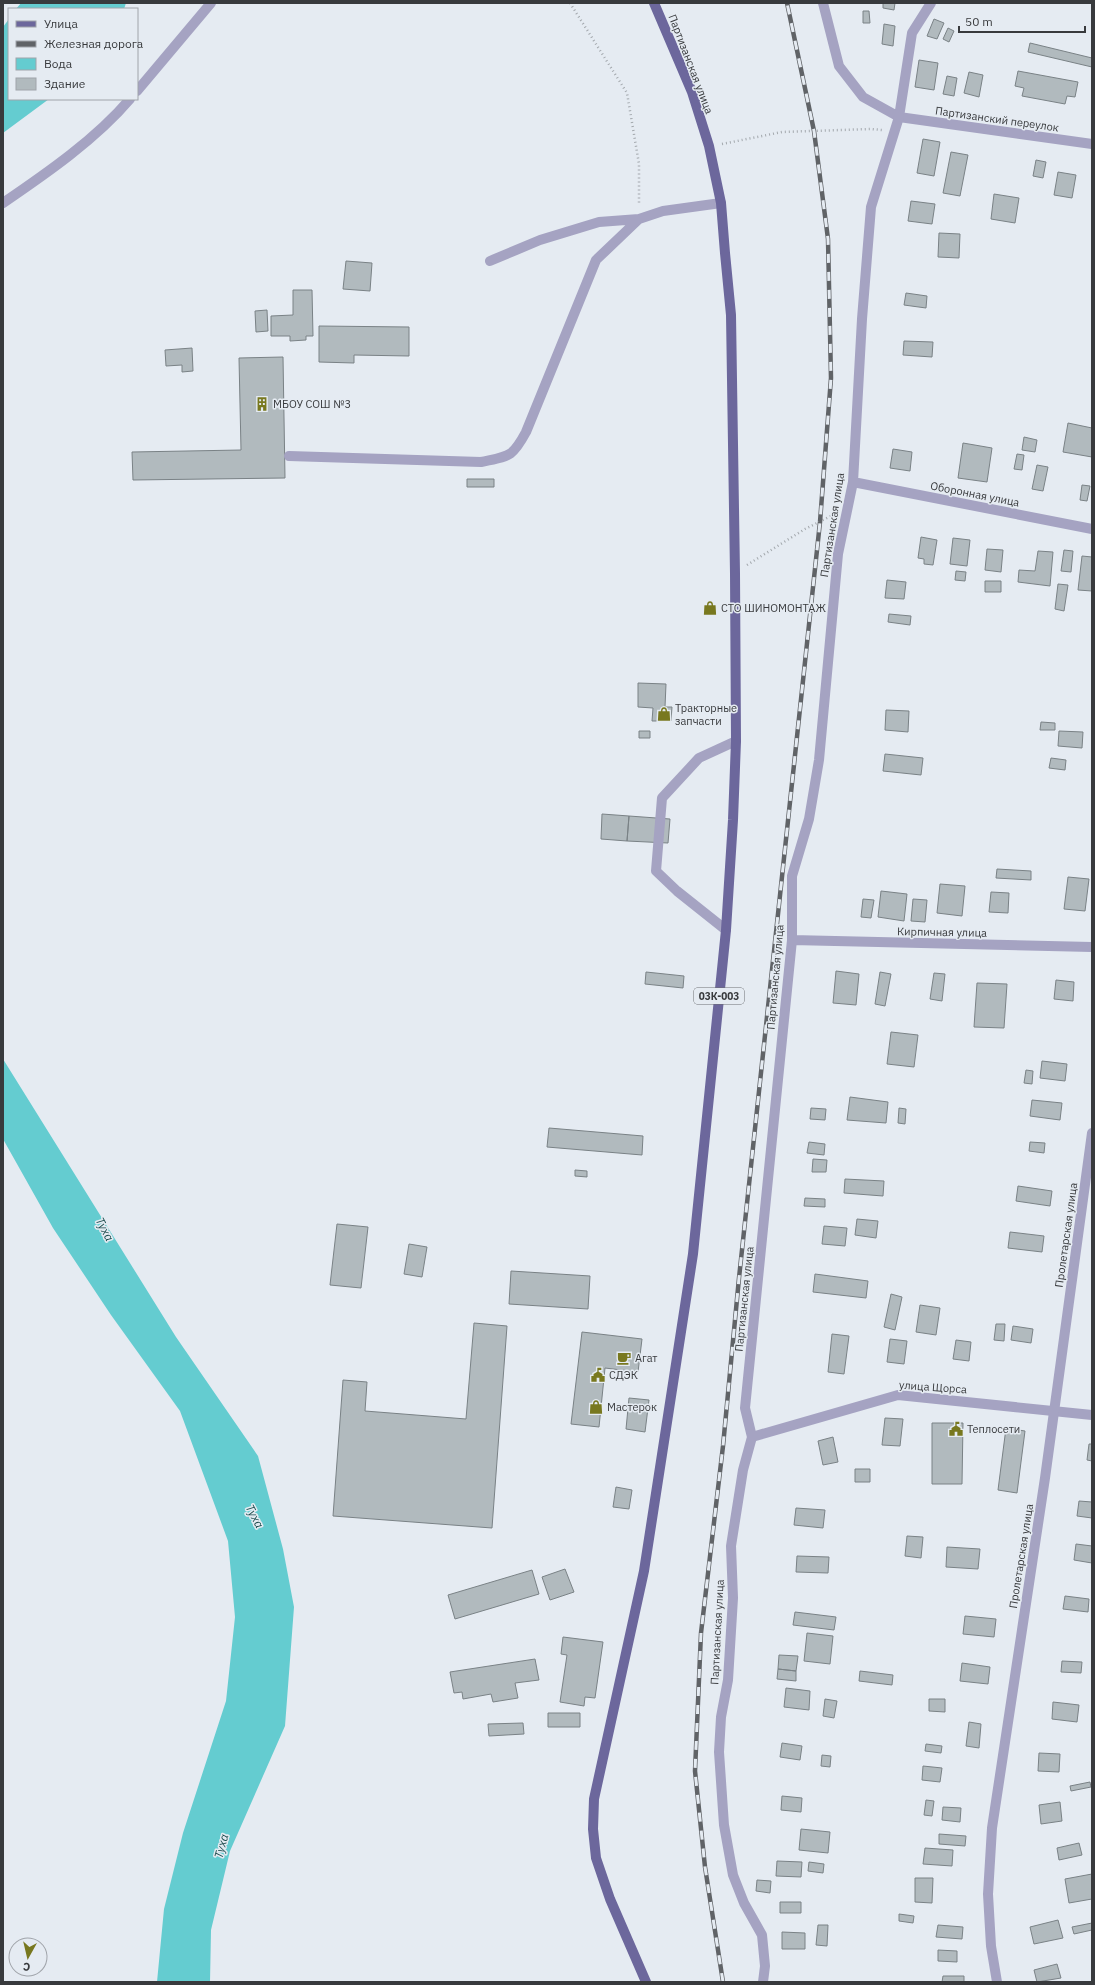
<svg xmlns="http://www.w3.org/2000/svg" width="1095" height="1985" font-family="'IBM Plex Sans',sans-serif">
<style>
.water{fill:#64ccd0}
.building{fill:#b1babe;stroke:#7a8286}
.lines{fill:none;stroke-linecap:round;stroke-linejoin:round}
.path{stroke:#a3a8ad;stroke-width:2.5;stroke-dasharray:1 3;stroke-linecap:butt}
.service{stroke:#a5a3c2;stroke-width:10}
.minor{stroke:#a5a3c2;stroke-width:10}
.tertiary{stroke:#a5a3c2;stroke-width:10}
.primary{stroke:#6c679c;stroke-width:10}
.rail-casing{stroke:#606367;stroke-width:4.5}
.rail{stroke:#e5ebf2;stroke-width:3;stroke-dasharray:9;stroke-linecap:butt}
.labels{text-anchor:middle;dominant-baseline:central;stroke-width:3;stroke-linejoin:round;paint-order:stroke}
.shield{fill:#e5ebf2;stroke:#6c6f73;stroke-width:1}
.shield-label{font-size:10px;font-weight:bold;fill:#383a3d}
.street-label{font-size:11px;fill:#383a3d;stroke:#e5ebf2}
.poi-label{font-size:11px;fill:#383a3d;stroke:#e5ebf2;text-anchor:start}
.water-label{font-size:12px;font-style:italic;fill:#1a4a4b;stroke:#e5ebf2}
</style>
<rect width="100%" height="100%" fill="#e5ebf2"/>
<path class="water" d="M21 3H126L124 9H16Z
M9 19V99H49L3 133V27Z
M3 1059 176 1337 258 1456 283 1549 294 1607 285 1726 230 1851 211 1930 210 1982H157L164 1909 183 1833 226 1701 235 1617 228 1541 180 1411 111 1315 53 1228 3 1139Z"/>
<path class="building" d="M883 3H895L894 10 883 8Z
M863 11H869L870 23H863Z
M934 19 944 23 937 39 927 36Z
M884 24 895 26 893 46 882 44Z
M948 28 954 31 949 42 943 39Z
M1030 43 1092 58V67L1028 52Z
M919 60 938 63 934 90 915 87Z
M1018 71 1078 82 1075 97 1067 96 1065 104 1022 96 1024 88 1015 86Z
M969 72 983 75 979 97 964 93Z
M947 76 957 78 954 96 943 94Z
M923 139 940 142 934 176 917 173Z
M951 152 968 155 960 196 943 193Z
M1036 160 1046 162 1043 178 1033 176Z
M1058 172 1076 175 1072 198 1054 195Z
M994 194 1019 198 1015 223 991 219Z
M911 201 935 204 932 224 908 221Z
M939 233 960 234 959 258 938 257Z
M346 261 372 263 370 291 343 289Z
M293 290H312L313 336H306V340L290 341V336H271V316L293 315Z
M906 293 927 296 926 308 904 305Z
M267 310 268 331 256 332 255 311Z
M319 326 409 327V356L354 355V363L319 362Z
M904 341 933 342 932 357 903 355Z
M192 348 193 371 182 372V365L166 366 165 350Z
M283 357 285 478 133 480 132 452 241 450 239 358Z
M1068 423 1092 428V457L1063 452Z
M1024 437 1037 440 1035 452 1022 450Z
M963 443 992 448 987 482 958 478Z
M893 449 912 452 910 471 890 468Z
M1017 454 1024 455 1022 470 1014 469Z
M1037 465 1048 467 1043 491 1032 489Z
M467 479H494V487H467Z
M1082 485 1090 486 1087 501 1080 500Z
M921 537 937 540 933 565 924 564V559L918 558Z
M953 538 970 540 967 566 950 564Z
M987 549 1003 550 1001 572 985 570Z
M1064 550 1073 551 1071 572 1061 571Z
M1038 551 1053 552 1050 586 1018 582 1019 570 1035 571Z
M1082 556 1092 557V591L1078 590Z
M956 571 966 572 965 581 955 580Z
M887 580 906 582 904 599 885 598Z
M985 581H1001V592H985Z
M1058 584 1068 585 1064 611 1055 609Z
M889 614 911 616 910 625 888 622Z
M638 683 666 684 665 707H672L671 721H652L653 708 638 707Z
M886 710 909 711 908 732 885 730Z
M1041 722 1055 723V730H1040Z
M639 731H650V738H639Z
M1059 731 1083 732 1082 748 1058 746Z
M885 754 923 758 921 775 883 771Z
M1051 758 1066 760 1065 770 1049 768Z
M602 814 629 816 627 841 601 839Z
M629 816 670 819 668 843 627 841Z
M997 869 1031 871V880L996 878Z
M1068 877 1089 879 1085 911 1064 909Z
M940 884 965 886 962 916 937 913Z
M881 891 907 894 904 921 878 917Z
M991 892 1009 893 1008 913 989 912Z
M863 899 874 900 871 918 861 917Z
M913 899 927 900 925 922 911 921Z
M836 971 859 974 856 1005 833 1003Z
M646 972 684 976 683 988 645 984Z
M880 972 891 974 885 1006 875 1004Z
M934 973 945 974 942 1001 930 999Z
M1056 980 1074 982 1073 1001 1054 999Z
M977 983 1007 984 1004 1028 974 1027Z
M891 1032 918 1035 914 1067 887 1064Z
M1042 1061 1067 1064 1065 1081 1040 1078Z
M1026 1070 1033 1071 1032 1084 1024 1083Z
M850 1097 888 1102 886 1123 847 1120Z
M1032 1100 1062 1103 1060 1120 1030 1116Z
M811 1108 826 1109 825 1120 810 1119Z
M899 1108 906 1109 905 1124 898 1123Z
M549 1128 643 1136 642 1155 547 1147Z
M809 1142 825 1144 824 1155 807 1153Z
M1030 1142 1045 1143 1044 1153 1029 1151Z
M813 1159 827 1160 826 1172H812Z
M575 1170 587 1171V1177L575 1176Z
M845 1179 884 1181 883 1196 844 1193Z
M1018 1186 1052 1191 1050 1206 1016 1201Z
M805 1198 825 1199V1207L804 1206Z
M857 1219 878 1221 876 1238 855 1235Z
M337 1224 368 1227 361 1288 330 1285Z
M824 1226 847 1228 845 1246 822 1244Z
M1010 1232 1044 1236 1042 1252 1008 1248Z
M409 1244 427 1247 422 1277 404 1274Z
M511 1271 590 1276 588 1309 509 1304Z
M815 1274 868 1281 866 1298 813 1292Z
M891 1294 902 1297 895 1330 884 1327Z
M920 1305 940 1308 936 1335 916 1332Z
M474 1323 507 1326 492 1528 333 1516 343 1380 367 1382 365 1411 466 1419Z
M996 1324H1005L1004 1341 994 1340Z
M1013 1326 1033 1329 1031 1343 1011 1340Z
M582 1332 642 1339 638 1372 605 1368 599 1427 571 1424Z
M832 1334 849 1336 844 1374 828 1372Z
M890 1339 907 1341 904 1364 887 1362Z
M956 1340 971 1342 969 1361 953 1359Z
M629 1398 649 1400 645 1432 626 1429Z
M885 1418 903 1419 900 1446 882 1445Z
M932 1423H963L962 1484H932Z
M1006 1428 1025 1431 1017 1493 998 1490Z
M833 1437 838 1462 823 1465 818 1441Z
M1089 1444H1092V1461L1087 1460Z
M855 1469H870V1482H855Z
M616 1487 632 1490 629 1509 613 1507Z
M1079 1501 1092 1502V1518L1077 1516Z
M796 1508 825 1510 823 1528 794 1525Z
M907 1536 923 1537 921 1558 905 1556Z
M1076 1544 1092 1546V1563L1074 1560Z
M947 1547 980 1549 978 1569 946 1567Z
M797 1556 829 1557 828 1573 796 1572Z
M565 1569 574 1592 550 1600 542 1577Z
M532 1570 539 1594 455 1619 448 1595Z
M1065 1596 1089 1599 1088 1612 1063 1609Z
M795 1612 836 1617 834 1630 793 1625Z
M965 1616 996 1619 994 1637 963 1634Z
M807 1633 833 1636 830 1664 804 1661Z
M563 1637 603 1642 595 1698 585 1697 584 1706 560 1702 567 1655 561 1654Z
M779 1655 798 1656 796 1671 778 1669Z
M535 1659 539 1680 515 1683 518 1698 493 1702 491 1694 463 1699 462 1692 454 1693 450 1672Z
M1062 1661 1082 1662 1081 1673 1061 1672Z
M962 1663 990 1667 988 1684 960 1681Z
M778 1669 796 1671V1681L777 1679Z
M860 1671 893 1675 892 1685 859 1681Z
M786 1688 810 1691 809 1710 784 1707Z
M825 1699 837 1701 834 1718 823 1716Z
M929 1699H945V1712L929 1711Z
M1053 1702 1079 1705 1077 1722 1052 1719Z
M548 1713H580V1727H548Z
M969 1722 981 1724 979 1748 966 1746Z
M523 1723 524 1734 489 1736 488 1724Z
M782 1743 802 1746 800 1760 780 1757Z
M926 1744 942 1746 941 1753 925 1751Z
M1039 1753 1060 1754 1059 1772 1038 1771Z
M822 1755 831 1756 830 1767 821 1766Z
M923 1766 942 1768 940 1782 922 1780Z
M1090 1782 1091 1787 1071 1791 1070 1786Z
M782 1796 802 1798 801 1812 781 1810Z
M926 1800 934 1801 932 1816 924 1815Z
M1060 1802 1062 1821 1041 1824 1039 1805Z
M943 1807 961 1808 960 1822 942 1820Z
M801 1829 830 1832 828 1853 799 1850Z
M939 1834 966 1836 965 1846 939 1844Z
M1079 1843 1082 1855 1059 1860 1057 1848Z
M925 1848 953 1850 952 1866 923 1864Z
M777 1861 802 1862 801 1877 776 1876Z
M809 1862 824 1864 823 1873 808 1871Z
M1092 1874V1899L1069 1903 1065 1879Z
M915 1878H933L932 1903 915 1902Z
M757 1880 771 1881 770 1893 756 1891Z
M780 1902H801V1913H780Z
M899 1914 914 1916 913 1923 899 1921Z
M1058 1920 1063 1938 1034 1944 1030 1927Z
M1092 1923V1930L1074 1934 1072 1927Z
M818 1925H828L827 1946 816 1945Z
M938 1925 963 1927 962 1939 936 1937Z
M782 1932 805 1933V1949H782Z
M938 1950 957 1951V1962L938 1961Z
M1057 1964 1061 1978 1037 1982 1034 1970Z
M943 1976H964V1982H942Z"/>
<g class="lines">
<path class="path" d="M570 3 627 93 639 164V205
M722 144 782 132 871 129 882 130
M747 565 805 529 833 515"/>
<path class="service" d="M823 3 839 66 863 97 899 117 1092 144
M137 91 211 3
M899 117 912 33 931 3
M3 203C47 173 96 139 130 99
M490 261 540 240 599 222 639 219 663 211 721 203
M289 456 481 462C509 456 512 458 526 432L596 260 639 219
M726 930 677 891 656 871 662 798 699 758 736 741"/>
<path class="minor" d="M853 482 1092 529
M792 940 1092 947
M752 1437 898 1395 1092 1415
M763 1982 765 1966 762 1935 744 1903 733 1875 724 1825 719 1752 721 1717 728 1680 733 1598 731 1546 743 1470 752 1437 745 1408 792 940V876L809 819 819 760 838 554 853 482 862 319 871 207 899 117"/>
<path class="tertiary" d="M997 1982 991 1946 988 1894 992 1828 1045 1478 1092 1133"/>
<path class="primary" d="M646 1982 610 1899 596 1858 593 1829 594 1799 644 1571 693 1254 726 930 733 820 736 741 735 573 731 315 725 253 721 203 709 146 692 92 654 3"/>
<defs>
<path id="rail" d="M723 1982 705 1867 695 1771 701 1633 723 1446 739 1278 820 522 831 378 828 239 814 131 787 3"/>
</defs>
<use href="#rail" class="rail-casing"/>
<use href="#rail" class="rail"/>
</g>
<defs>
<symbol id="building-bare" viewBox="-9 -9 18 18"><path d="M-4-6H4V6H1V3H-1V6H-4ZM-2.5-4.3h1.7v1.8h-1.7ZM.8-4.3h1.7v1.8H.8ZM-2.5-1h1.7V.8h-1.7ZM.8-1h1.7V.8H.8Z" fill="#78781f" stroke="#e5ebf2" stroke-width="2.5" paint-order="stroke"/></symbol>
<symbol id="shop-bare" viewBox="-9 -9 18 18"><path d="M-5-2.5h2.3a2.7 3.5 0 0 1 5.4 0H5L5.5 6h-11ZM-1.5-2.5h3a1.5 2.3 0 0 0-3 0Z" fill="#78781f" stroke="#e5ebf2" stroke-width="2.5" paint-order="stroke"/></symbol>
<symbol id="cafe-bare" viewBox="-9 -9 18 18"><path d="M-5.5-4.5H6V0H3Q3 3.5 0 3.5H-2.5Q-5.5 3.5-5.5 0ZM3-3.2v2h1.7v-2ZM-6 4.5H4V6H-6Z" fill="#78781f" stroke="#e5ebf2" stroke-width="2.5" paint-order="stroke"/></symbol>
<symbol id="civic-bare" viewBox="-9 -9 18 18"><path d="M-.6-6.5H3V-4.5H.6V-3L4-1V1h2V6H-6V1h2V-1L-.6-3ZM-1.2 2.5V6h2.4V2.5Z" fill="#78781f" stroke="#e5ebf2" stroke-width="2.5" paint-order="stroke"/></symbol>
</defs>
<g fill-rule="evenodd">
<use href="#building-bare" x="252" y="394" width="20" height="20"/>
<use href="#shop-bare" x="700" y="598" width="20" height="20"/>
<use href="#shop-bare" x="654" y="704" width="20" height="20"/>
<use href="#cafe-bare" x="614" y="1348" width="20" height="20"/>
<use href="#civic-bare" x="588" y="1365" width="20" height="20"/>
<use href="#shop-bare" x="586" y="1397" width="20" height="20"/>
<use href="#civic-bare" x="946" y="1419" width="20" height="20"/>
</g>
<g class="labels">
<rect class="shield" x="694" y="988" width="50" height="16" rx="3"/>
<g class="shield-label">
<text x="719" y="996">03К-003</text>
</g>
<g class="street-label">
<text transform="translate(691 64) rotate(69)">Партизанская улица</text>
<text transform="translate(997 119) rotate(8)">Партизанский переулок</text>
<text transform="translate(975 494) rotate(11)">Оборонная улица</text>
<text transform="translate(832 525) rotate(-81)">Партизанская улица</text>
<text transform="translate(942 932) rotate(1)">Кирпичная улица</text>
<text transform="translate(775 977) rotate(-85)">Партизанская улица</text>
<text transform="translate(1066 1235) rotate(-82)">Пролетарская улица</text>
<text transform="translate(744 1299) rotate(-84)">Партизанская улица</text>
<text transform="translate(933 1387) rotate(4)">улица Щорса</text>
<text transform="translate(1021 1556) rotate(-81)">Пролетарская улица</text>
<text transform="translate(717 1632) rotate(-87)">Партизанская улица</text>
</g>
<g class="poi-label">
<text x="273" y="404">МБОУ СОШ №3</text>
<text x="721" y="608">СТО ШИНОМОНТАЖ</text>
<text x="675" y="708">Тракторные<tspan x="675" dy="13">запчасти</tspan></text>
<text x="635" y="1358">Агат</text>
<text x="609" y="1375">СДЭК</text>
<text x="607" y="1407">Мастерок</text>
<text x="967" y="1429">Теплосети</text>
</g>
<g class="water-label">
<text transform="translate(105 1229) rotate(62)">Туха</text>
<text transform="translate(255 1516) rotate(62)">Туха</text>
<text transform="translate(221 1846) rotate(-75)">Туха</text>
</g>
</g>
<rect width="1095" height="1985" fill="none" stroke="#383a3d" stroke-width="8"/>
<rect x="8" y="8" width="130" height="92" fill="#e5ebf2" stroke="#a0a4aa"/>
<rect x="16" y="21" width="20" height="6" fill="#6c679c" stroke="#a0a4aa"/>
<text x="44" y="28" font-size="12" fill="#383a3d">Улица</text>
<rect x="16" y="41" width="20" height="6" fill="#606367" stroke="#a0a4aa"/>
<text x="44" y="48" font-size="12" fill="#383a3d">Железная дорога</text>
<rect x="16" y="58" width="20" height="12" fill="#64ccd0" stroke="#a0a4aa"/>
<text x="44" y="68" font-size="12" fill="#383a3d">Вода</text>
<rect x="16" y="78" width="20" height="12" fill="#b1babe" stroke="#a0a4aa"/>
<text x="44" y="88" font-size="12" fill="#383a3d">Здание</text>
<g transform="translate(28 1957) rotate(188)"><circle r="19" fill="#e5ebf2" stroke="#a0a4aa"/>
<path d="M0-3L7 15L0 10L-7 15Z" fill="#78781f"/>
<text y="-6" font-size="11" font-weight="bold" text-anchor="middle" fill="#383a3d">С</text>
</g>
<path d="M959 26v6h126v-6" fill="none" stroke="#383a3d" stroke-width="2"/>
<text x="965" y="26" font-size="12" fill="#383a3d" stroke="#e5ebf2" stroke-width="3" paint-order="stroke">50 m</text>
</svg>
